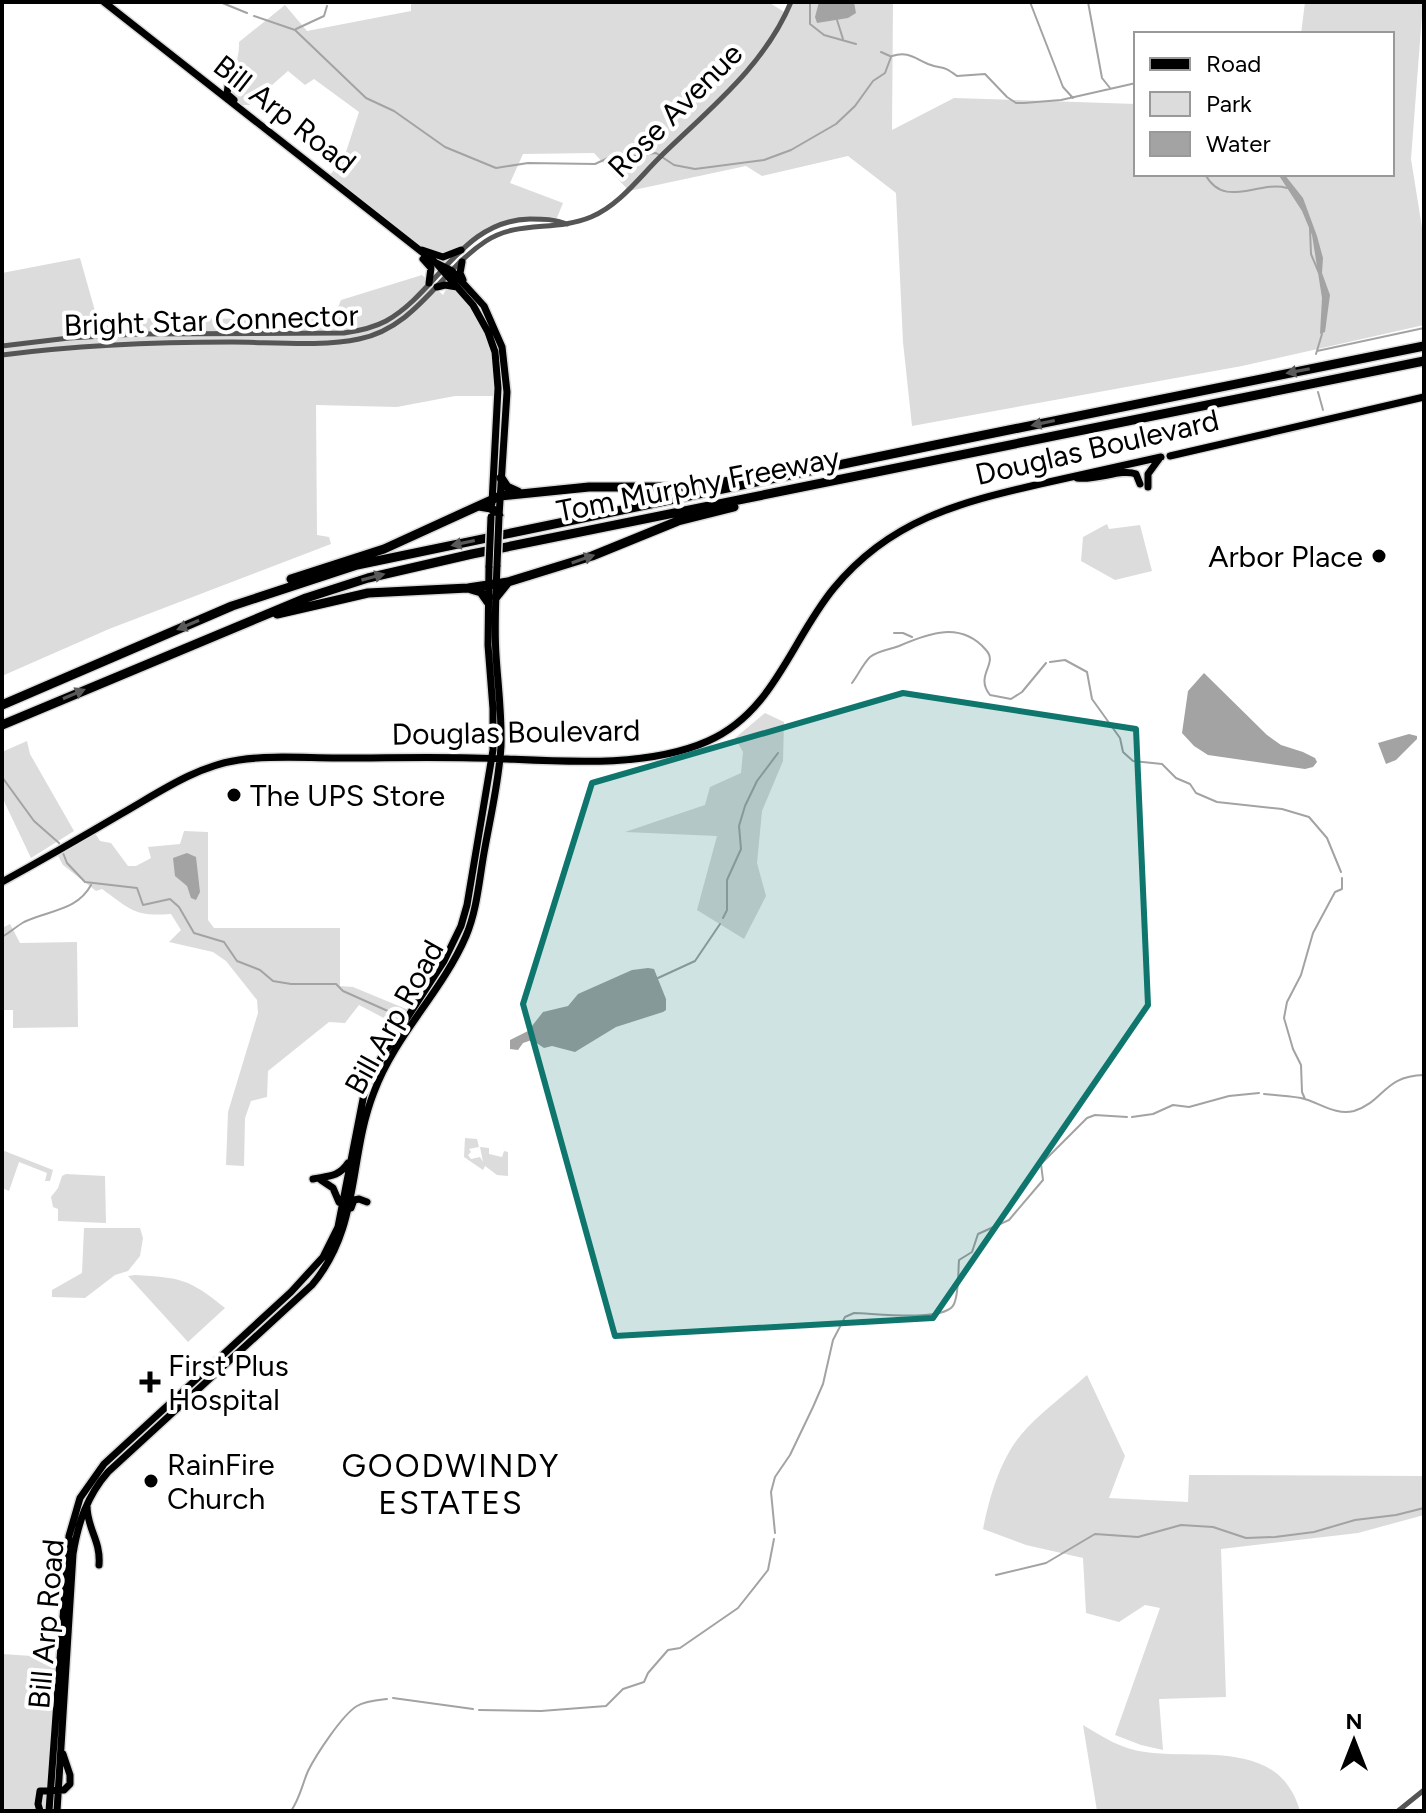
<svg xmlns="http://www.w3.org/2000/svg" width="1426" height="1813" font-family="Figtree,sans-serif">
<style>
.green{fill:#dcdcdc}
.water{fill:#a3a3a3}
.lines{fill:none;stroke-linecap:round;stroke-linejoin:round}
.stream{stroke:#a3a3a3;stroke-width:2}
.major-casing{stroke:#dbdbdb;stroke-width:10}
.highway-casing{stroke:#dbdbdb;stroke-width:12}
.minor{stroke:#555;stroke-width:5}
.major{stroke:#000;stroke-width:7}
.highway{stroke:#000;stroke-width:9}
.major-bridge-casing{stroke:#dbdbdb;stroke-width:10;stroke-linecap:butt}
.major-bridge{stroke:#000;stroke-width:7}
.oneway{fill:#595959}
.marked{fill:#0f766e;fill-opacity:0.2;stroke:#0f766e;stroke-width:6;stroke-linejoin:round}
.poi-dot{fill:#000;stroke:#fff;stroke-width:3}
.labels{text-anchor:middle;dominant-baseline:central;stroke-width:8;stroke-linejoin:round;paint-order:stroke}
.street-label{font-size:30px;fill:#000;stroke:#fff}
.poi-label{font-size:30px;fill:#000;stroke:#fff;text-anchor:start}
.neighbourhood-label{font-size:32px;letter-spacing:2px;fill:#000;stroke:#fff}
</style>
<rect width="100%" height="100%" fill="#fff"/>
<path class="green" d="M411 2H768L786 13 791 2H893L892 130 954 98 1136 104V174H1392V34H1301L1305 2H1423L1411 159 1424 240V325L1242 366 912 426 903 342 896 193 848 156 762 176 746 166 629 191 594 153 523 154 510 183 563 203 556 220 526 219 484 232 445 267 328 178 345 155 359 112 314 79 305 85 288 71 249 105H241L227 94C229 75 240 63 239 42L285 5 307 31 411 11Z
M80 258 97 318 333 319 341 300 422 275 443 295 453 277C485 318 504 341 501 396H455L397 407 316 405 317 535 329 537 331 544 109 629 2 676V273Z
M1107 524 1109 529 1140 525 1152 571 1115 580 1081 561 1083 537Z
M765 713 784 722 783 761 762 811 757 863 766 896 744 939 697 910 717 836 625 832 705 805 710 787 741 773 743 752 735 738Z
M27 741 30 754 74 831 31 858 2 797V752Z
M93 830 100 841 111 843 128 866H136L151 858 148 847 180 844 184 831 208 832V920L214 928H340V986L353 987 411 1011 401 1027 359 1005 345 1023 329 1022 268 1071 267 1097 251 1101 245 1118 244 1166 226 1165 228 1112 258 1013 257 1000 226 961 213 952 169 942 181 930 171 914C134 917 130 909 102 889L96 891 63 865 56 852Z
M10 924 20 943 77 942 78 1027 13 1028V1010H2V928Z
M465 1138 477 1139 479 1147 469 1149 471 1152 468 1155 471 1159 480 1157 483 1162 480 1147 489 1148V1154L502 1157 504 1151 508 1152V1176L497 1175 485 1166 483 1170 464 1157Z
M2 1150 53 1170 50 1181H45L47 1173 19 1162 9 1191 2 1188Z
M66 1174 105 1176 106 1223 58 1221V1209L53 1207 51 1197 58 1188 62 1176Z
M84 1228H140L143 1238 140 1256 128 1271 115 1275 85 1298 52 1297V1290L82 1273Z
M135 1275C181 1278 188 1278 225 1308L188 1342 128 1276Z
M1087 1375 1125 1456 1109 1498 1188 1502 1189 1475 1424 1476V1515L1358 1533 1221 1549 1226 1697 1159 1699 1163 1750 1141 1745 1115 1735 1160 1608 1145 1605 1119 1622 1086 1613 1083 1558 1026 1545 983 1529C990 1495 1001 1455 1027 1428 1044 1410 1068 1392 1087 1375Z
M2 1654 62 1658 52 1811H2Z
M1083 1725C1103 1737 1121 1749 1145 1752 1201 1760 1279 1738 1300 1811H1097Z"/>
<path class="water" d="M819 2H854L856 13 848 18 817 23 815 17Z
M1278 174H1284L1303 198 1317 236 1323 258 1322 273 1330 295 1325 332 1320 334 1322 298 1312 235 1302 211Z
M1204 673 1267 735 1281 745 1303 752 1315 758 1317 762 1313 767 1305 769 1208 755 1194 746 1182 733 1188 691Z
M1409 734 1417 736V739L1396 760 1386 764 1378 743Z
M187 853 196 857 200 892 196 900 191 898 187 886 175 876 173 858Z
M648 968 654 969 666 999V1010L663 1012 616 1027 575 1052 552 1046 544 1048 532 1040 523 1043 518 1050 510 1049V1040L528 1031 543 1012 568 1006 578 994 632 970Z"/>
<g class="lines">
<path class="stream" d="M220 2 247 13
M810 2V24L824 35 856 44
M1030 2 1063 87 1073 98
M1088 2 1102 78 1110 88
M254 16 295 30 366 98 394 111 445 147 496 168 528 163 595 164 619 153 633 156 656 153 674 165 695 169 764 160 791 150 836 124 855 106 873 81 885 73 891 57
M837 20 843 39
M296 29 324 16 327 6
M881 52 890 56
M892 56C908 51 914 58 928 64 944 70 941 64 957 76L985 74 1007 97 1016 103H1024L1061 100 1136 83
M1205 174C1224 210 1258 180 1287 188
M1310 229 1311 254 1319 273
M1317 351 1424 328
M1316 354 1322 334
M1318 392 1323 410
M894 633H903L912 637
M1050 662 1065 660 1087 672 1092 699 1120 738 1123 752 1133 761 1162 764 1176 778 1190 784 1196 793 1217 802 1282 809 1309 817 1327 838 1341 872
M852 683C858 675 863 664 870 657 879 650 889 650 899 646 929 633 961 621 986 650 999 664 974 675 990 695L1011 699 1022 692 1046 663
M2 777 34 821 59 843 67 863 85 882 137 888 143 905 170 899 179 907 194 933 224 942 237 961 260 970 273 981 291 984H336L343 991 399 1016
M723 918 727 910V880L741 849 739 826 745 806 757 781 778 753
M2 937C9 933 17 926 24 922 49 910 77 911 91 885
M658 978 695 961 720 924
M1264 1094C1276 1095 1289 1096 1301 1098 1319 1102 1335 1116 1354 1111 1385 1101 1383 1076 1424 1075
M1305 1099 1302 1092 1301 1065 1293 1049 1284 1018 1287 1002 1301 975 1313 933 1335 892 1342 889V878
M1132 1117 1153 1114 1173 1105 1189 1107 1229 1096 1259 1093
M775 1533 771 1492 775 1477 790 1455 813 1407 823 1384 833 1340 845 1317 854 1313C873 1313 946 1323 954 1304 959 1293 958 1273 959 1260L972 1252 978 1234 1009 1220 1043 1180 1041 1164 1087 1118 1095 1115 1127 1117
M996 1575 1046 1563 1095 1534 1138 1537 1181 1525 1213 1527 1246 1538 1275 1537 1314 1532 1355 1520 1396 1515 1424 1508
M393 1698 473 1709
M479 1710 541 1711 606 1706 623 1689 644 1682 648 1673 668 1650 680 1648 738 1608 768 1570 774 1539
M291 1811C300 1798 302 1785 308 1771 316 1755 342 1715 357 1706 365 1701 378 1700 387 1699"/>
<defs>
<path id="major" d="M104 2 436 263 473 305 488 332 495 352 498 388 492 503
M229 79 227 94 234 100
M422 250 443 257 461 250
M423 259 431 268 429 283
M462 262 460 273 463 280
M436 263 452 271 484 306 502 347 507 392 499 516
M437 287 445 285 457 287
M1170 456 1424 397
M1077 478C1096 481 1122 468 1136 474L1140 484
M1148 487V474L1159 459
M2 882C42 860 82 837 121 814 158 793 196 766 239 760 271 755 305 758 337 758 394 758 451 756 507 759 570 762 650 767 708 741 774 712 791 640 834 588 890 520 958 503 1040 484 1080 475 1120 466 1161 457
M313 1179C328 1176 339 1177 348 1163
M321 1180 333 1188 339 1202
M351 1208 354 1200 359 1199 367 1202
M87 1506C87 1529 101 1540 99 1565
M40 1811 38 1804 40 1791 64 1790 70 1784V1775L63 1754
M49 1811 69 1536 80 1498 104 1464 291 1292 323 1257 338 1227 364 1094 372 1072 444 961 461 926 467 905 493 750V709L488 645 489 566
M57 1811 73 1554C78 1523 87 1496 108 1472L312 1285C361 1227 348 1158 374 1092 395 1035 442 992 466 936 477 910 479 881 484 853 490 818 499 782 501 746 502 715 498 686 496 655 494 625 496 595 497 565"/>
<path id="highway" d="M501 478 507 487 518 492
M479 506 491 508 499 516
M291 579 384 549 500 496 589 487H682L739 480
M471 589 481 592 488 602
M496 597 508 582
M277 614 368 593 468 588 508 582 592 556 678 521 734 507
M2 705 232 606 357 565 935 445 1424 346
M2 725 306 598 368 578 472 554 1424 361"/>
</defs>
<use href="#major" class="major-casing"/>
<use href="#highway" class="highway-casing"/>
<path class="minor" d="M2 346 69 338 138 334 344 333C358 331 373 328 386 321 438 292 462 220 530 219 543 219 555 219 567 224
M2 355C79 345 154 342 232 342 269 342 324 347 359 339 417 327 440 271 486 241 518 220 555 232 591 217 619 205 638 179 659 158 708 110 764 67 791 2
M1398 1811 1424 1790"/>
<use href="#major" class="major"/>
<use href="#highway" class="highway"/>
<defs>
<path id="major-bridge" d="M497 565 499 516
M489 566 491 517"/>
</defs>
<use href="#major-bridge" class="major-bridge-casing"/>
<use href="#major-bridge" class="major-bridge"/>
</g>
<defs><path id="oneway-solid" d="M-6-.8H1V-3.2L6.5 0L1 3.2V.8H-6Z" transform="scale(2)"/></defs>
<g class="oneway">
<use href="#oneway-solid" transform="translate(1298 371) rotate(169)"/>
<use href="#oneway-solid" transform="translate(1043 423) rotate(168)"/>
<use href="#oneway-solid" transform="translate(463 543) rotate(168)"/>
<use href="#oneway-solid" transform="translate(583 559) rotate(-19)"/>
<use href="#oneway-solid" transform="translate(373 577) rotate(-15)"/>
<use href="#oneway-solid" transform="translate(188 625) rotate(157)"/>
<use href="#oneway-solid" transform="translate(74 694) rotate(-23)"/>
</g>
<path class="marked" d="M903 693 1136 729 1148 1005 933 1318 615 1336 523 1004 592 783Z"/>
<g class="poi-dot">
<circle cx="1379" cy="556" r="8"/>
<circle cx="234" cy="795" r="8"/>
<path d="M146 1370h8v8h8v8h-8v8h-8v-8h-8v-8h8z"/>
<circle cx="151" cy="1481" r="8"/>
</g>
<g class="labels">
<g class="street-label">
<text transform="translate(675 110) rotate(-45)">Rose Avenue</text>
<text transform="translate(285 114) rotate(38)">Bill Arp Road</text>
<text transform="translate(211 320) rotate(-2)">Bright Star Connector</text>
<text transform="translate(1097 447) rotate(-13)">Douglas Boulevard</text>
<text transform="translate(698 484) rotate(-11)">Tom Murphy Freeway</text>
<text transform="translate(516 732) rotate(-1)">Douglas Boulevard</text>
<text transform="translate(394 1017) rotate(-61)">Bill Arp Road</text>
<text transform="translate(46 1624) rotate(-85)">Bill Arp Road</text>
</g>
<g class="poi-label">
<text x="1363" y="556" text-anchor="end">Arbor Place</text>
<text x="250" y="795">The UPS Store</text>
<text x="168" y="1365">First Plus<tspan x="168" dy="34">Hospital</tspan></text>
<text x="167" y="1464">RainFire<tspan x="167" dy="34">Church</tspan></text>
</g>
<g class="neighbourhood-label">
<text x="451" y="1466">GOODWINDY<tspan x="451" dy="37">ESTATES</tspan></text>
</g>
</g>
<rect width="1426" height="1813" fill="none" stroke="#000000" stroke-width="8"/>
<rect x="1134" y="32" width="260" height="144" fill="#ffffff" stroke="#999999" stroke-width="2"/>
<rect x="1150" y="58" width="40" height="12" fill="#000000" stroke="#999999" stroke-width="2"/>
<text x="1206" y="72" font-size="24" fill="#000000">Road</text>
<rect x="1150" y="92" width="40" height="24" fill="#dcdcdc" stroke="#999999" stroke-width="2"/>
<text x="1206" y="112" font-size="24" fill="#000000">Park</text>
<rect x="1150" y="132" width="40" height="24" fill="#a3a3a3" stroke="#999999" stroke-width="2"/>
<text x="1206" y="152" font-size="24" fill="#000000">Water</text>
<g transform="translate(1354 1741)" stroke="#ffffff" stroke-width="6" paint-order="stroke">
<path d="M0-6L14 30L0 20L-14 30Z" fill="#000000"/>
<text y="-12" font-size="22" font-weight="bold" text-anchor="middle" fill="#000000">N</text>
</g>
</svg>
